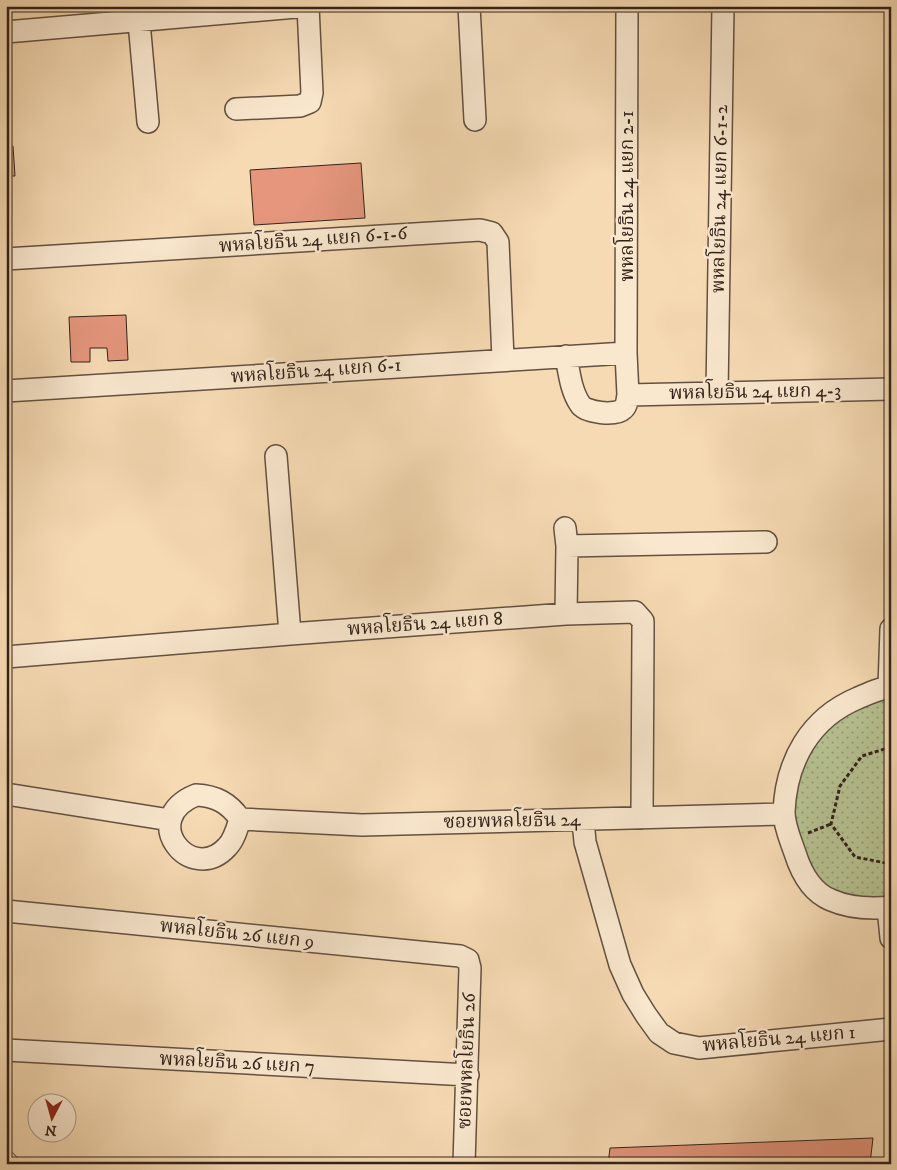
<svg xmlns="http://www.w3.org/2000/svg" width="897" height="1170" font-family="'IM FELL DW Pica','Noto Serif Thai',serif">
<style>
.park{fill:url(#park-dots);stroke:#747256}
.building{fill:#e5967d;stroke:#32231a}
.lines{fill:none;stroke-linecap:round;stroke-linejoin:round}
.lane-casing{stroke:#635140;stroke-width:12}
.street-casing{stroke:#635140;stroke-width:24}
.path{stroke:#32231a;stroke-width:3;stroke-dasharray:4 2.5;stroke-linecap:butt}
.lane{stroke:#f9e7ce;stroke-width:10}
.street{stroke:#f9e7ce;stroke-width:21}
.labels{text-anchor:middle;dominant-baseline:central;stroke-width:5;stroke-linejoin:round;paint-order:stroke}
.street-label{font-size:19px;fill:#32231a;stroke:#f9e7ce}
</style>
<defs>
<pattern id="park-dots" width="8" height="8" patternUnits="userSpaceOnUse" patternTransform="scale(1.25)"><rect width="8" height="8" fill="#b6c191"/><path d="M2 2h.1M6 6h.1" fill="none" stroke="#959c76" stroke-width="1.8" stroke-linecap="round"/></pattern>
</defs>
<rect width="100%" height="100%" fill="#f6dab3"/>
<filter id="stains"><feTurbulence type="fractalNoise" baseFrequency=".004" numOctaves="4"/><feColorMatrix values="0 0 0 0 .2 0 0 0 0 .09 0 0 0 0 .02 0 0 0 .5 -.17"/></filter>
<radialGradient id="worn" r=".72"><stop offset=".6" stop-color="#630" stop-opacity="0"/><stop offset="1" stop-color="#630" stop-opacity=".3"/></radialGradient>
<path class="park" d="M891 692V906L844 905 805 876 786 824 790 776 821 722Z"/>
<path class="building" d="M6 146H13L15 176H6Z
M361 163 365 218 254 225 250 170Z
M126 315 128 360 108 361 107 348H90V362H71L69 317Z
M873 1138 870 1164H608L610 1148Z"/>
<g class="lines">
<defs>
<path id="lane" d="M6 1154 16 1164"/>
<path id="street" d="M469 6 475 120
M627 6 626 353 628 395 891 389
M139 22 148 122
M6 32 308 6
M236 109 300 106 310 102 312 93 308 6
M6 259 480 230 492 233 498 242 503 359
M566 356C569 372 571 391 580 404 585 413 616 416 623 409 627 406 627 400 628 395
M6 391 626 353
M717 393 723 6
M276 456 290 634
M565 528 567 546 566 614
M567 546 766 542
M6 657 290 634 566 614 635 612 643 621V631L642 818
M889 687 891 629
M891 687C880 688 869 693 858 698 810 718 786 761 784 812 784 826 791 841 795 853 801 872 811 892 831 900 849 908 871 909 891 907
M6 794 170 820
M196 795C216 796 229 803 240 819 237 829 234 840 227 847 191 886 137 819 196 795Z
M240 819 362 825 784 814
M583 820 585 842 620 965 633 994 646 1015 659 1033 674 1043 699 1048 891 1029
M888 907 891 938
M6 911 460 956 468 960 470 968 464 1164
M6 1050 468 1075"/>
</defs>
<use href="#lane" class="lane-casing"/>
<use href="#street" class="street-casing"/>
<path class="path" d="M891 747 862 756 840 786 831 824 855 857 891 864
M808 833 831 824"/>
<use href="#lane" class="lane"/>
<use href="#street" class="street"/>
</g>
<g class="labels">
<g class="street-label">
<text transform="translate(627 196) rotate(-90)">พหลโยธิน 24 แยก 2-1</text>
<text transform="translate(720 199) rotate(-89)">พหลโยธิน 24 แยก 6-1-2</text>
<text transform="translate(313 240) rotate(-4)">พหลโยธิน 24 แยก 6-1-6</text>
<text transform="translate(316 371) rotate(-4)">พหลโยธิน 24 แยก 6-1</text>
<text transform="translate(755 392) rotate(-1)">พหลโยธิน 24 แยก 4-3</text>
<text transform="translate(425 624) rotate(-4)">พหลโยธิน 24 แยก 8</text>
<text transform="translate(512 821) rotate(-1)">ซอยพหลโยธิน 24</text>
<text transform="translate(237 934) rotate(6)">พหลโยธิน 26 แยก 9</text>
<text transform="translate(779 1039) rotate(-5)">พหลโยธิน 24 แยก 1</text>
<text transform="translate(467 1061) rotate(-88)">ซอยพหลโยธิน 26</text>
<text transform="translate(237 1063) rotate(3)">พหลโยธิน 26 แยก 7</text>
</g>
</g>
<rect width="897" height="1170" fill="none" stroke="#f6dab3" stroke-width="25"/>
<rect x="8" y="8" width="882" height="1155" fill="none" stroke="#32231a" stroke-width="2.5"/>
<rect x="12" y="12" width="872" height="1145" fill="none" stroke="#32231a"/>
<g transform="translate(52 1118) rotate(186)"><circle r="24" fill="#f9e7ce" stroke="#a99986"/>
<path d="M0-4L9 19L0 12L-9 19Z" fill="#8f2418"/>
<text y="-8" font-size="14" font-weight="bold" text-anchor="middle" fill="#32231a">N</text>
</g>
<rect width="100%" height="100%" filter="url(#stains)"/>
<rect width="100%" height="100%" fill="url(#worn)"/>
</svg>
